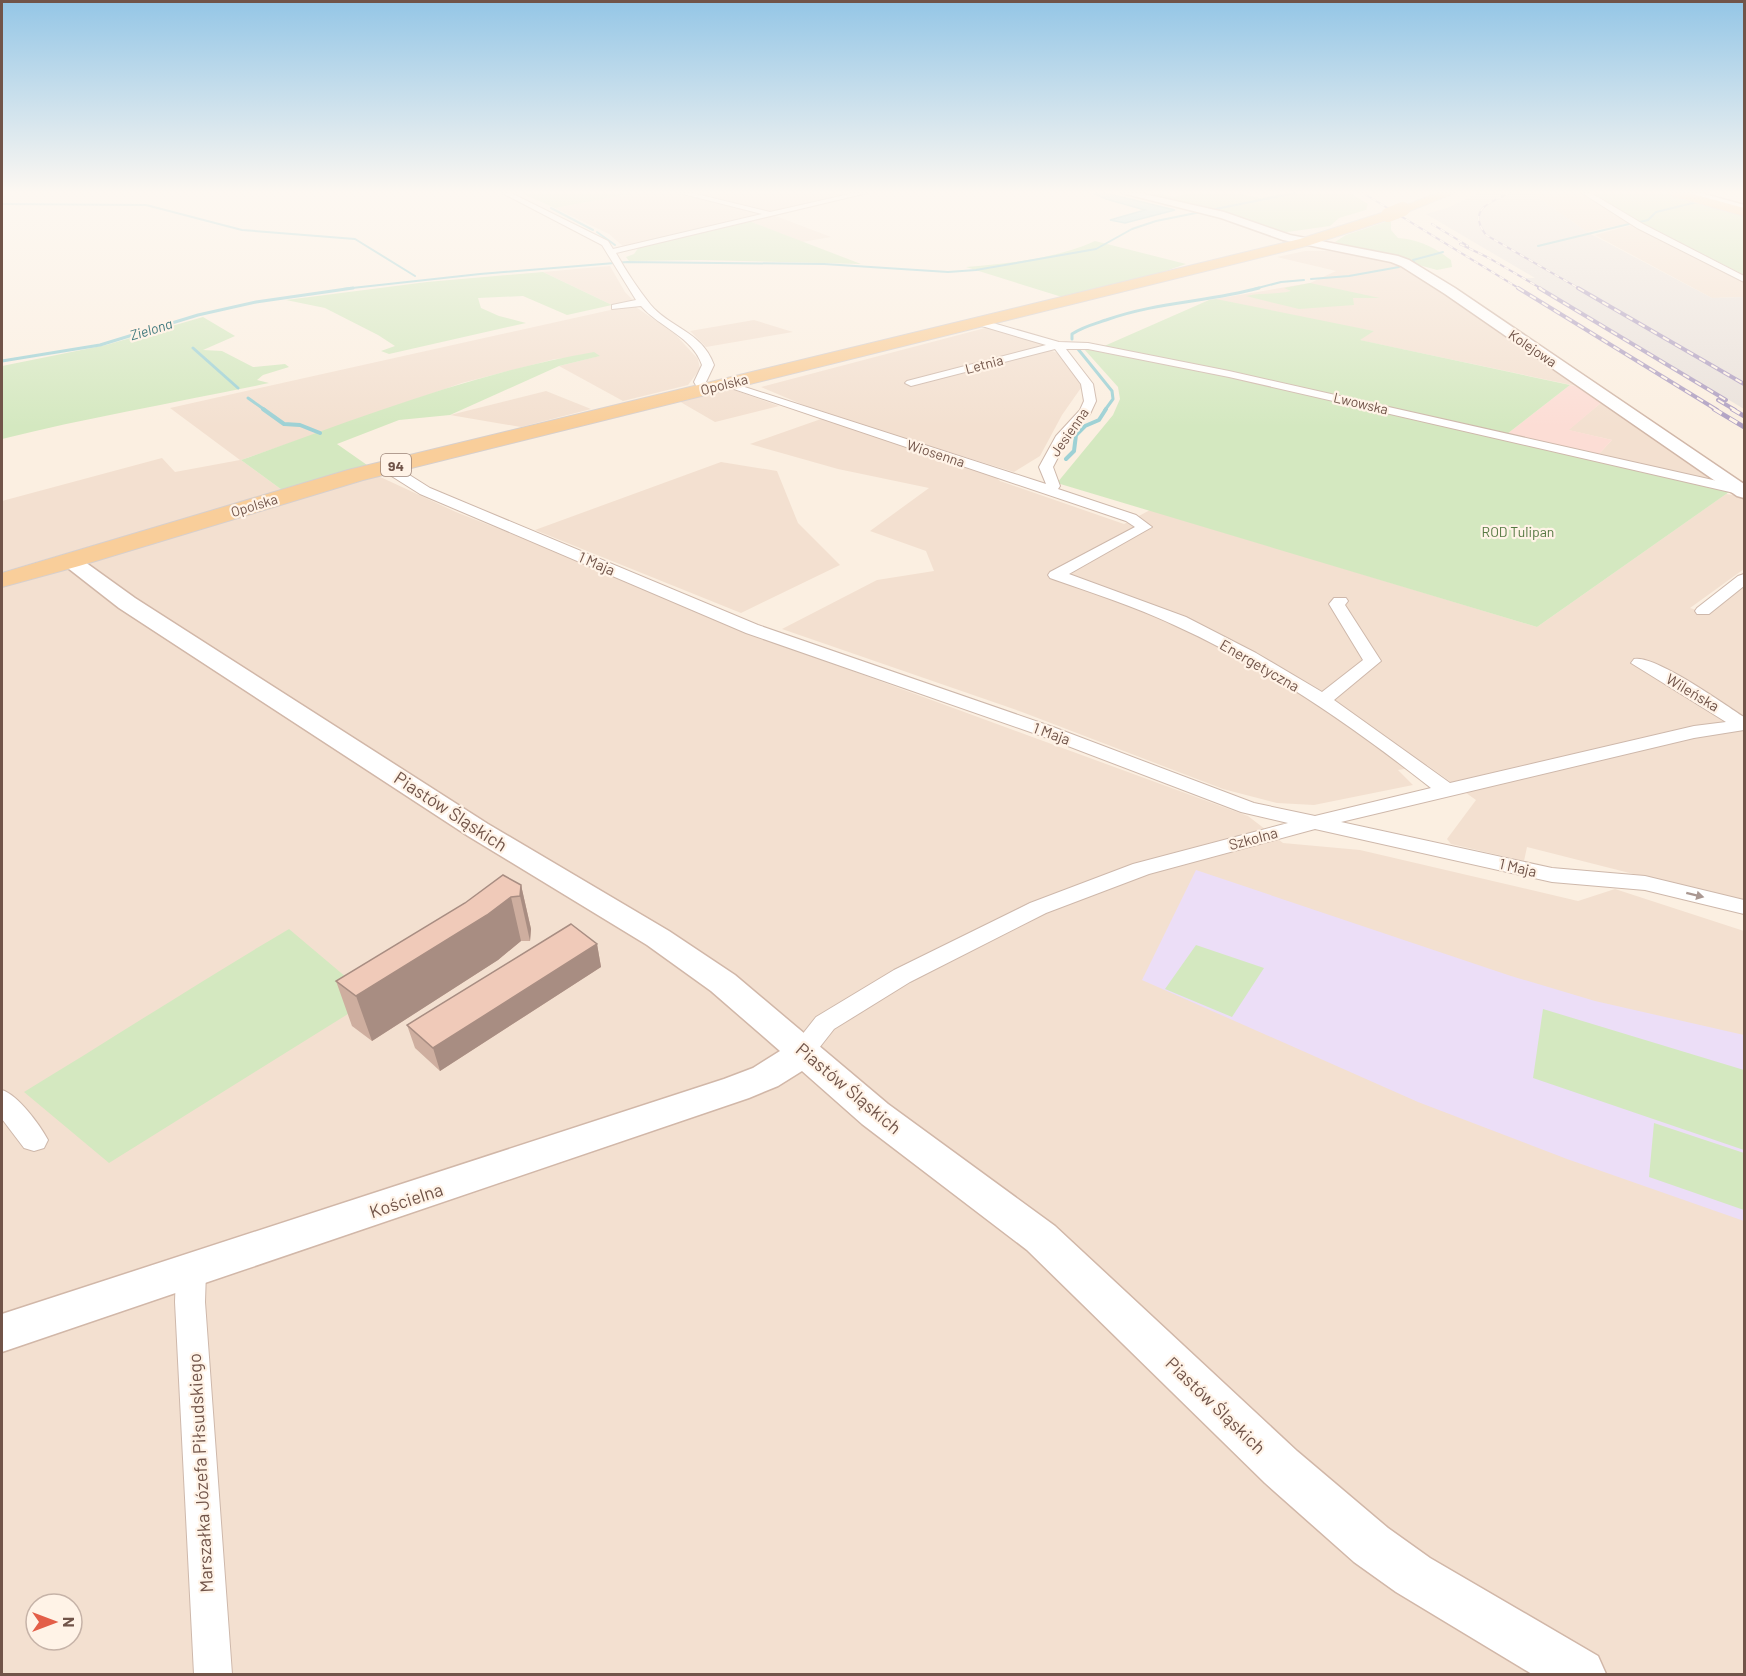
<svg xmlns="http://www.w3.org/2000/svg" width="1746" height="1676" font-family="Barlow,sans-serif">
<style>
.residential{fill:#f3e0d0;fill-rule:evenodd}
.commercial{fill:#fcddd5}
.industrial{fill:#eae2dc}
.education{fill:#ecdef7}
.green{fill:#d4e8c0}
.water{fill:#b6e1e4;stroke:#9dd1d5;stroke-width:1.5}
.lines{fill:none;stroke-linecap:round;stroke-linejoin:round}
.stream-far2{stroke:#9dd1d5;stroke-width:2}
.stream-far1{stroke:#9dd1d5;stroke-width:3}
.stream{stroke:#9dd1d5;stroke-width:4}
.street-casing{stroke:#ceb8ab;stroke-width:2}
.secondary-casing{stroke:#d1b7a8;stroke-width:3}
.primary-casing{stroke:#d7cfcc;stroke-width:2}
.street{fill:#fff;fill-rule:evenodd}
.secondary{fill:#fff;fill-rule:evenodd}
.primary{fill:#f9ce9a;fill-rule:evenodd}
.rail-far2-casing{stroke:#b0a1c3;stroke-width:2}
.rail-far1-casing{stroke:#b0a1c3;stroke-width:4}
.rail-casing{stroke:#b0a1c3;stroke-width:4.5}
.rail-far2{stroke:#fff3e7;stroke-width:1.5;stroke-dasharray:5;stroke-linecap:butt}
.rail-far1{stroke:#fff3e7;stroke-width:2;stroke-dasharray:7;stroke-linecap:butt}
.rail{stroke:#fff3e7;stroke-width:3;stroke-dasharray:9;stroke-linecap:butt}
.primary-bridge-casing{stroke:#d7cfcc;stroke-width:14;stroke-linecap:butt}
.primary-bridge{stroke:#f9ce9a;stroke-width:14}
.wall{fill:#ceae9f}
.shaded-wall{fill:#a88d82}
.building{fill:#f0cab9;stroke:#a88d82;stroke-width:1.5}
.oneway{fill:#aa9892}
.labels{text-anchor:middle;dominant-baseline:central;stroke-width:4.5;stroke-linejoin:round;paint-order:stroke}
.far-water-label{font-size:14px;font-style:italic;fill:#40797e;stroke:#fff3e7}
.far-street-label{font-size:14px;fill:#715449;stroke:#fff3e7}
.shield{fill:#fff3e7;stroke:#9c8478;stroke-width:1.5}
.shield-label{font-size:14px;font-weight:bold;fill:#715449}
.far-park-label{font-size:14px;fill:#557842;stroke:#fff3e7}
.street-label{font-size:15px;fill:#715449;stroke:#fff3e7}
.near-street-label{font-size:18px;fill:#715449;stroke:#fff3e7}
</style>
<rect width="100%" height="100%" fill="#fbefe1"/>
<path class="residential" d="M635 193H855L624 247 609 234 555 208Z
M1532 193H1581L1629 223 1587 232Z
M773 215 831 237 802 242 749 221Z
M1632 225 1744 283V297L1712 298 1595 235Z
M1305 251H1329L1385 261 1403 268 1457 301 1581 387 1359 340 1373 331 1209 300 1310 283 1336 271 1277 257Z
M610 266 625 292 634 301 612 305 543 272Z
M633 305 675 334 698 359 700 369 688 385 623 401 559 366 599 356 555 359 462 383 241 460 282 490 2 572V501L162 458 175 472 240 460 170 408Z
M754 320 793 332 706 347 690 331Z
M989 327 1040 342 1049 350 1060 354 1083 385 1062 415 1040 456 1014 472 825 414 761 387Z
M731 389 779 406 715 422 677 400Z
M546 391 591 409 521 427 450 415Z
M1602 402 1719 483 1598 455 1612 440 1568 430Z
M821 419 993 475 1000 481 1124 524 1150 510 1537 627 1726 494 1740 496 1744 499V569L1690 608 1709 614 1744 585V902L1527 847 1524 861 1451 844 1447 839 1476 800 1427 765 1398 770 1413 785 1314 805 1277 803 1223 789 1022 712 782 629 877 580 934 571 926 551 870 531 929 488 838 469 750 444Z
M721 462 777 471 798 523 840 565 741 613 535 530Z
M376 475 456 512 550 549 727 625 1248 816 1283 843 1360 850 1578 901 1615 889 1744 931V1674H2V586L106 558ZM36 1604H72V1640H36Z"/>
<path class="commercial" d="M1570 385 1581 387 1602 402 1569 430 1612 440 1598 455 1507 434Z"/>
<path class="industrial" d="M1479 193H1532L1587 232 1712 298 1744 297V409L1525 278H1535L1426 214 1447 208Z"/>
<path class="education" d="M1196 870 1511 976 1595 1001 1744 1035V1221L1567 1159 1418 1102 1142 980Z"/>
<path class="green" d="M521 193H635L555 208Z
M1153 193H1155L1174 197 1191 193H1236L1260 198 1285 193H1350L1368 204 1366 210 1339 218 1330 226 1280 233 1222 211 1155 196 1156 194Z
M1593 193H1674L1744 214V275L1643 224Z
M749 221 861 264 701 260 629 261 626 257 634 254 639 247Z
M1388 221 1391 222V230L1398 238C1420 240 1434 247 1451 260L1452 267 1437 270 1335 242 1346 235Z
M1095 241 1186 264 1157 274 1062 297 966 267C1006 264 1059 258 1095 241Z
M543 272 612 305 567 315 523 296 478 298 481 308 499 316 526 323 389 354 381 351 395 346 378 335 325 308 286 300 427 282Z
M1310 283 1380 298H1353L1354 305 1299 309 1246 296C1262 292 1276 295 1291 291L1284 288Z
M1216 299 1374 331 1360 340 1570 385 1507 434 1270 381 1102 347 1209 300Z
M203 317 235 336 203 350 222 351 253 367 285 364 289 367 263 375 257 380 269 383C179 402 90 417 2 439V366L106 345Z
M1090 348 1231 377 1729 492 1537 627 1057 483 1113 415 1120 399 1118 387 1084 349Z
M594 352 600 356 559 366 450 415 399 420 337 444 367 465 282 490 241 460C357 419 472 373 594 352Z
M289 929 372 999 109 1163 24 1092C113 1038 199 982 289 929Z
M1196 945 1264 968 1232 1017 1165 989Z
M1543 1009 1744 1070V1150L1533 1078Z
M1654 1123 1744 1153V1210L1649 1177Z"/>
<path class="water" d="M1093 193H1105L1175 210 1125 223 1110 220 1145 210 1106 199Z"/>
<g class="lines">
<path class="stream-far2" d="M2 204 146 205 242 230 355 239 415 276
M551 208 593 230
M1640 222 1648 220 1656 212 1697 202
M597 232 615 245
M1538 246 1629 224
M1416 265 1413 260 1443 252
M1311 279 1349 276 1399 267
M343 289 480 274 627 262 824 264 948 272 976 270 1096 249 1132 229 1156 221 1295 193
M1254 289 1281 282 1304 280"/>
<path class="stream-far1" d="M1072 339V334C1082 327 1094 324 1106 320 1156 302 1208 302 1259 288
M193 348 238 388
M1078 349 1112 391 1113 399 1105 410
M2 361 100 345 198 315 256 302 353 288
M248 398 265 410"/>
<path class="stream" d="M263 409 284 424 300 425 320 433
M1066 459 1074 451 1076 435 1085 426 1099 420 1106 409"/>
<defs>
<path id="street" d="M502 193H511L608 241 613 249 762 214 679 193H692L770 212 854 193H867L616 253C626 271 638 289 650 304 668 327 702 331 714 365L706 382 714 388 708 392 697 387 694 382 702 365C693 337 659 327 641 306L612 309V305L636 300 602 245Z
M1582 193H1591L1643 224 1744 276V282L1637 228Z
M979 319 1059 342 1088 343 1229 371 1744 487 1743 495 1229 377 1088 349H1066L1093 384 1096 401 1090 414 1068 438 1053 467 1060 486 1058 489 1136 515 1152 527 1069 574 1186 617 1256 653 1322 692 1363 660 1329 604 1334 598H1346L1348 601 1345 605 1381 661 1334 700 1450 783 1694 726 1726 722 1631 663 1634 659C1654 654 1724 704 1744 717V730L1694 738 1341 822 1552 868 1645 876 1744 900V914L1645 890 1552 882 1315 829 1149 874 1046 913 910 982 834 1029 812 1057 803 1059 794 1057 790 1050 816 1017 894 970 1030 903 1133 864 1288 823 1241 812 1039 735 746 633 420 494 382 470 380 467 382 464H392L430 488 758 625 1053 727 1254 803 1315 816 1431 788C1351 725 1267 667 1174 625 1134 606 1092 593 1050 578L1048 575 1050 572 1135 527 1126 521 719 384 725 381 729 382 1046 484 1039 467 1056 436 1080 410 1084 401 1081 384 1055 349 911 386 905 383 907 381 1046 345 975 324V320Z
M1744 574V586L1709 614H1697L1695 611 1697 608 1738 576Z
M2 1090C18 1095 40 1125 48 1140L44 1148 34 1151 24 1148 2 1119Z
M191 1258 202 1262 206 1271 205 1302 232 1674H194L175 1302 176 1271 180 1262Z"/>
<path id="secondary" d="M1122 193H1140L1224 212 1290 235 1398 256 1409 260 1455 288 1744 484V498L1737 496 1445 294 1401 266 1391 262 1283 240 1221 218Z
M1685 193H1701L1744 205V211Z
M71 555 78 557 135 598 488 824 669 931 735 975 888 1104 1055 1226 1297 1451 1388 1528 1430 1558 1598 1656 1606 1674H1532L1396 1592 1354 1562 1265 1483 1027 1250 862 1124 802 1071 778 1086 749 1098 2 1352V1314L724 1079 753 1068 780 1051 711 991 647 945 468 836 119 608 64 565 61 561 64 557Z"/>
<path id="primary" d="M1437 193H1454L1407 212 1403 213 1397 209Z
M1671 193H1689L1744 208V216L1673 196Z
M1388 211 1394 215 1393 218 1310 245 363 480 79 566 2 587V573L348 470 1300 239Z"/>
</defs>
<use href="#street" class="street-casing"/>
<use href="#secondary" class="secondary-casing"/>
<use href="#primary" class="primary-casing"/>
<use href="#street" class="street"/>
<use href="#secondary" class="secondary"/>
<use href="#primary" class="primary"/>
<defs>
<path id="rail-far2" d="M1363 193 1520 289
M1510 193C1489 202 1467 210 1486 235L1580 289
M1432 224 1468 246
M1460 244 1489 258 1542 289"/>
<path id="rail-far1" d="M1518 288 1717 410
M1539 288 1726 400
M1578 288 1744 384
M1718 400 1735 410"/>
<path id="rail" d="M1714 409 1744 427
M1732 409 1744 416"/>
</defs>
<use href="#rail-far2" class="rail-far2-casing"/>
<use href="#rail-far1" class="rail-far1-casing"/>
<use href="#rail" class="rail-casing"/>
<use href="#rail-far2" class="rail-far2"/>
<use href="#rail-far1" class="rail-far1"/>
<use href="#rail" class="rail"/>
<defs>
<path id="primary-bridge" d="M1388 215 1403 209"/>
</defs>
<use href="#primary-bridge" class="primary-bridge-casing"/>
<use href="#primary-bridge" class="primary-bridge"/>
</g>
<path class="wall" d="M521 885 531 929 530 941H521L498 960 372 1041 352 1026 336 981Z
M597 944 601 967 440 1071 415 1048 407 1025Z"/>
<path class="shaded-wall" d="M521 885 531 929 530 941 520 896Z
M511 897 521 941 498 960 372 1041 356 996Z
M597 944 601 967 440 1071 433 1048Z"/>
<path class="building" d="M503 875 521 885 520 896 511 897 487 915 356 996 336 981 465 903Z
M571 924 597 944 433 1048 407 1025Z"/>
<defs><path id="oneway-solid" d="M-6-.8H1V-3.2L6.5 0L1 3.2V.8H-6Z" transform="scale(1.5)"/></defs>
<use class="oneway" href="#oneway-solid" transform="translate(1695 895) rotate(14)"/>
<linearGradient id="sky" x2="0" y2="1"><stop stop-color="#94c6e6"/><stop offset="0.45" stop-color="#fdf8f2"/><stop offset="1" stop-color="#fdf8f2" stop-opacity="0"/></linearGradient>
<rect width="1746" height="427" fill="url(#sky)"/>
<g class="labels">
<g class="far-water-label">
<text transform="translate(151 329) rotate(-17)">Zielona</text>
</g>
<g class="far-street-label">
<text transform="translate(1533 348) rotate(34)">Kolejowa</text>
<text transform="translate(984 364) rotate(-15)">Letnia</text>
<text transform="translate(724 384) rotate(-14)">Opolska</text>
<text transform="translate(1361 403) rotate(13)">Lwowska</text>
<text transform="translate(1069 432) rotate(-55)">Jesienna</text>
<text transform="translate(936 453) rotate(18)">Wiosenna</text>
<text transform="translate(254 505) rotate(-17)">Opolska</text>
</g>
<rect class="shield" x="381" y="454" width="30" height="22" rx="4.5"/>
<g class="shield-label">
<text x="396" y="465">94</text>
</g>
<g class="far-park-label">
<text x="1518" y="531">ROD Tulipan</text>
</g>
<g class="street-label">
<text transform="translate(597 563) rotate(23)">1 Maja</text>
<text transform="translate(1260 665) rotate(30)">Energetyczna</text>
<text transform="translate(1693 692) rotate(31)">Wileńska</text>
<text transform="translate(1052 733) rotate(20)">1 Maja</text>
<text transform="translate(1253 838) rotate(-15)">Szkolna</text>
<text transform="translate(1518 867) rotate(13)">1 Maja</text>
</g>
<g class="near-street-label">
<text transform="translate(451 811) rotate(33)">Piastów Śląskich</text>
<text transform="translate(849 1088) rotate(40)">Piastów Śląskich</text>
<text transform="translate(406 1200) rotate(-18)">Kościelna</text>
<text transform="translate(1216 1405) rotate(44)">Piastów Śląskich</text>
<text transform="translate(200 1473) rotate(-93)">Marszałka Józefa Piłsudskiego</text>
</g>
</g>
<rect width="1746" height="1676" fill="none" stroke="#715449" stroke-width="6"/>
<g transform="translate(54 1622) rotate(90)"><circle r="28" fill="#fff3e7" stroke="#c6b3a8" stroke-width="1.5"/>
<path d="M0-4.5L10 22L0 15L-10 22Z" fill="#e35e48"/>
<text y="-9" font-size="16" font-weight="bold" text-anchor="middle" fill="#715449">N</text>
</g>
</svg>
